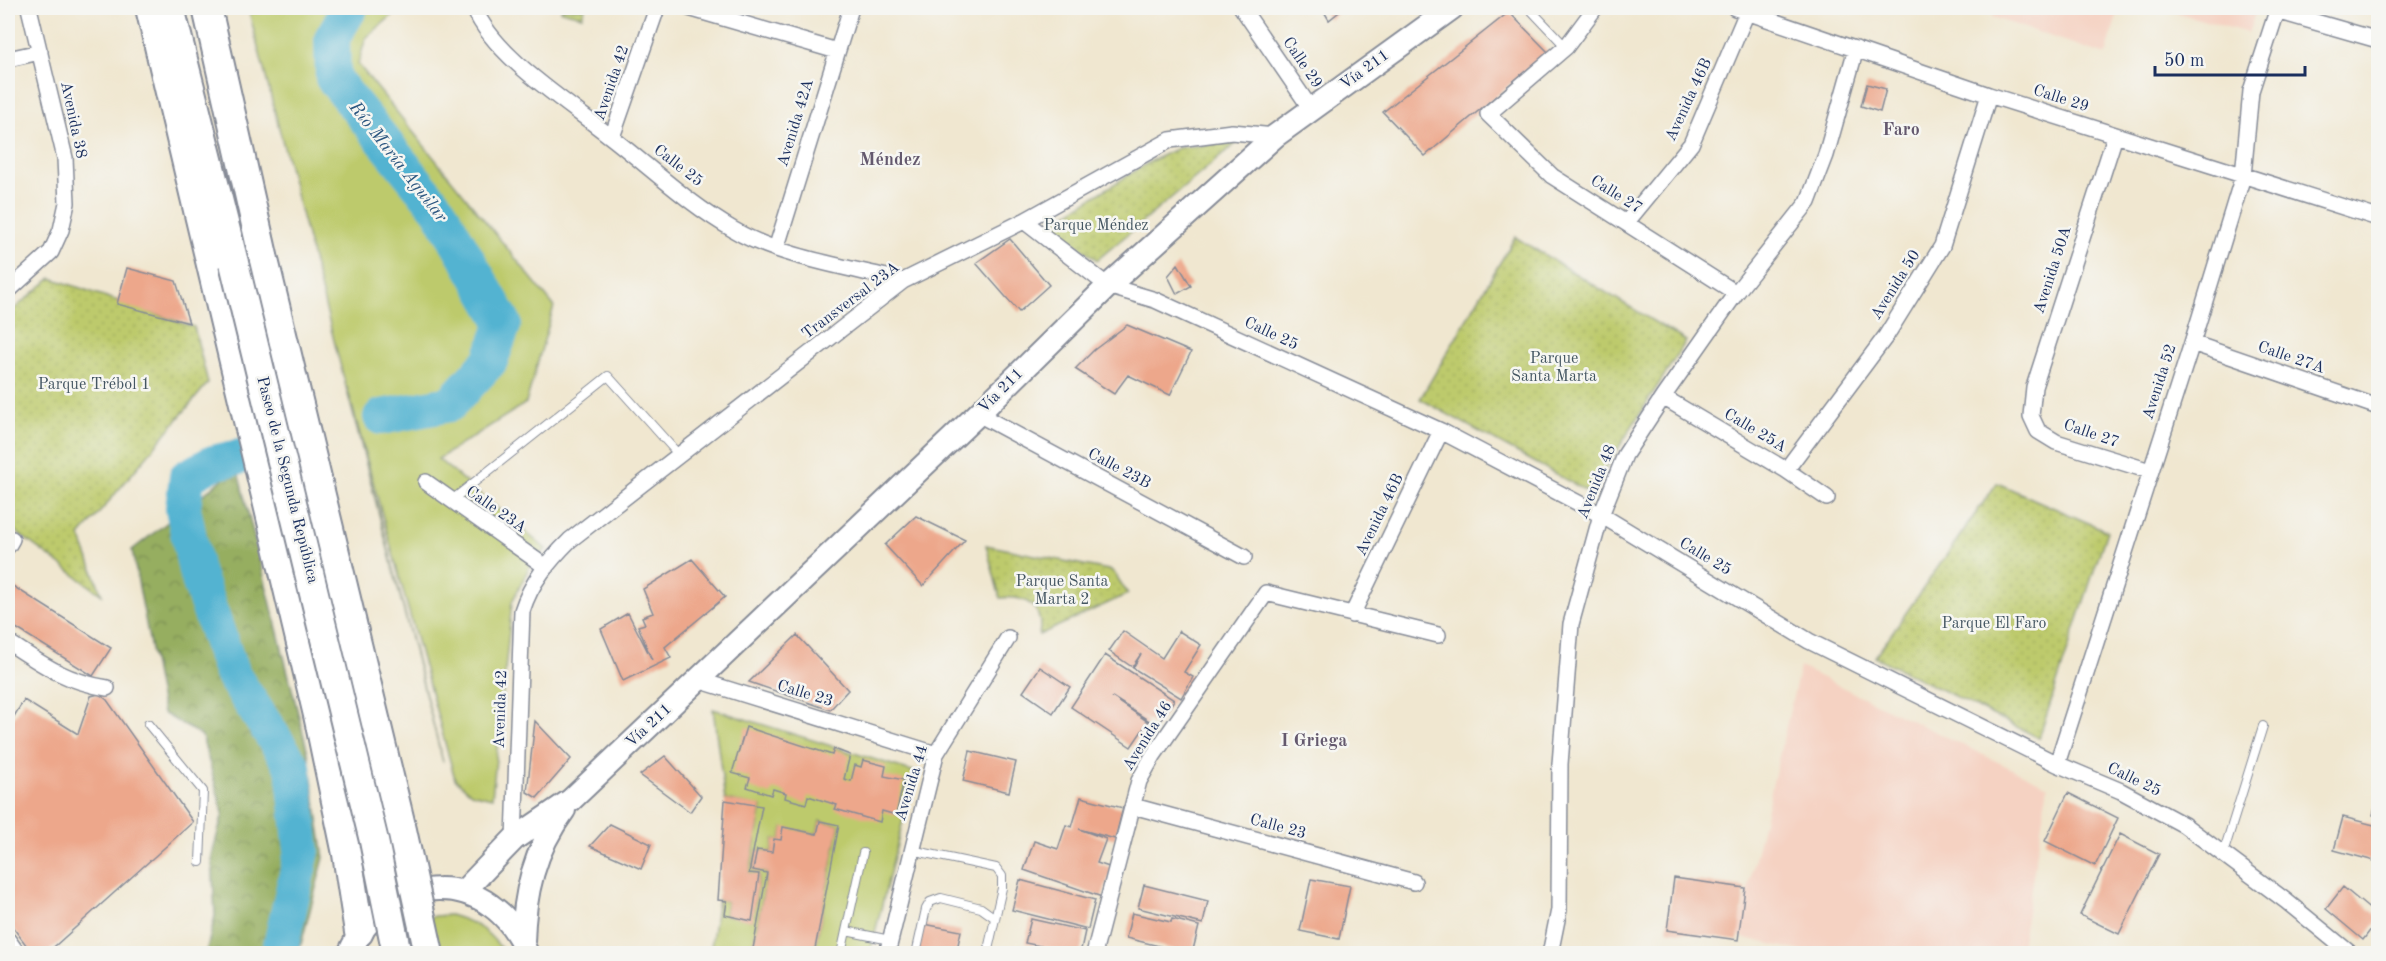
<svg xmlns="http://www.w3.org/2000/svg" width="2386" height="961" font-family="'Old Standard TT',serif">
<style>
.built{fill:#f5d2c2}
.green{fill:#bdca6c;stroke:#6c7c65;stroke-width:1.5}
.forest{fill:url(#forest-crowns);stroke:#586e5f;stroke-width:1.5}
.park{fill:url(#park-dots);stroke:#6c7c65;stroke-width:1.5}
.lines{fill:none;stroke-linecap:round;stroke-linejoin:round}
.river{stroke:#52b3d1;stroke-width:36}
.building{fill:#eda78b}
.lane-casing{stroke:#868b97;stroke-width:10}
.street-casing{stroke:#868b97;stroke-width:18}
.secondary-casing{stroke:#868b97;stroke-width:26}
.highway-casing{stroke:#868b97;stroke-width:32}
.lane{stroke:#fff;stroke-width:8}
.street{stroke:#fff;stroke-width:15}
.secondary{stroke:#fff;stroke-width:22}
.highway{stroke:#fff;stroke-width:28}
.highway-bridge-casing{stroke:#868b97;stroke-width:32;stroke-linecap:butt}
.highway-bridge{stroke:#fff;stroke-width:28}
.labels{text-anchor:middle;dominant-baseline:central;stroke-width:5;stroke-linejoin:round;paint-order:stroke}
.street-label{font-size:16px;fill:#1b2f5e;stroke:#f6f6f2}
.park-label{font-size:16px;fill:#445662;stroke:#f6f6f2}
.neighbourhood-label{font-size:18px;font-weight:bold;fill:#64596e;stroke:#f6f6f2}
.water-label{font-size:18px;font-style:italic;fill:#2c5780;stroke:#f6f6f2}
</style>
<defs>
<pattern id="forest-crowns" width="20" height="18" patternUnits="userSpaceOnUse" patternTransform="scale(1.5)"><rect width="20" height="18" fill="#96ae60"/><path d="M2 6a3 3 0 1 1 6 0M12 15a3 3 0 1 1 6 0" fill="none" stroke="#7a8e52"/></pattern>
<pattern id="park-dots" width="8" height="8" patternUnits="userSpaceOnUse" patternTransform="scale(1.5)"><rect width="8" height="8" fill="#bdca6c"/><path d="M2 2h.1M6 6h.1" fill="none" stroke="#a2ae60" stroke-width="1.8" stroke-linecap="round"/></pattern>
</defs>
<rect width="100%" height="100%" fill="#f6f6f2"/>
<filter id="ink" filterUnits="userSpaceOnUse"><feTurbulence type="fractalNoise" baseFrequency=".0167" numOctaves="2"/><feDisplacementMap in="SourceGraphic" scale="12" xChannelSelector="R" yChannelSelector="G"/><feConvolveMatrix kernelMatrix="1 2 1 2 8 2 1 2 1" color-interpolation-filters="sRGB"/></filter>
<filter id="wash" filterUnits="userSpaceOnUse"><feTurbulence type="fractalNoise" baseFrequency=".008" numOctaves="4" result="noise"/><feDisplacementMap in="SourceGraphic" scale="24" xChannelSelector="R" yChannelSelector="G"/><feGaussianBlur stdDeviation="1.35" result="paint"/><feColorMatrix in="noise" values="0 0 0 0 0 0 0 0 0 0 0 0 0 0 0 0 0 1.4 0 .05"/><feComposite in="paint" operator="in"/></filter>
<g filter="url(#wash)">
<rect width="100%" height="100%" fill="#f0e7d0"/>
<path class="built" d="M1995 8H2119L2106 55 1992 17Z
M2160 8H2257L2248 33Z
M1800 667 2048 786 2020 953H1809L1737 936Z"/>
<path class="green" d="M248 8H401L366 38 358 64 554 306 526 403 438 459 546 549 529 568 512 602 492 798 471 793 455 779 347 387 443 762Z
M713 709 915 772 870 953H814L839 825 820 821 817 834 783 828 781 840 774 839 772 852 757 850 753 870 767 873 752 953 710 954 718 900 727 901 725 915 752 920 759 875 749 873 762 807 725 800Z
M450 915C478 923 488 931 505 953L378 954C396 924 416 916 450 915Z"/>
<path class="forest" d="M237 468 308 753 324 858 301 944 294 953H206L215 916 212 855 223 813 202 736 163 713 132 550Z"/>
<path class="park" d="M562 8H585L582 16 561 11Z
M1239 141 1097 260 1050 224 1151 161 1178 148Z
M1515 237 1686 341 1590 493 1420 399Z
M51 278 194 327 208 383 80 536 102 595 8 526V314Z
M1997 483 2107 531 2039 738 1875 657Z
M986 545 1113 571 1128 594 1039 635C1044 607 1027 595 1000 598Z"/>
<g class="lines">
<path class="river" d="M350 8 332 38 333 78 439 210 504 323 490 361 450 404 381 417
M239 457 213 463 187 477 183 508 196 571 232 674 293 767 302 851 279 954"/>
</g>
<g id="blocks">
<path class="building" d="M1322 8H1340L1339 12 1329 20Z
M1509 12 1548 52 1425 156 1383 112Z
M1867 84 1886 89 1880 112 1861 106Z
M1010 239 1049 285 1019 312 976 263Z
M1178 264 1191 286 1177 294 1168 276Z
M127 268 176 281 189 323 117 304Z
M1127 325 1191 352 1170 395 1128 375 1114 394 1075 369 1094 350Z
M916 516 965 540 923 586 885 545Z
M692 559 725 597 665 647 671 658 623 681 601 629 628 613 652 660 638 626 645 624 642 617 653 613 643 589Z
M8 583 111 648 93 676 8 623Z
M1123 631 1162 658 1179 631 1201 645 1184 672 1193 677 1181 698 1133 668 1141 654 1132 667 1109 651Z
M797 635 848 690 830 710 749 682Z
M1105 655 1174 700 1157 726 1112 697 1148 722 1131 747 1071 707Z
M1040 667 1070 687 1053 713 1023 692Z
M99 694 107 700 193 822 46 954H33L8 921V726L24 700 78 734 91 696Z
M535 721 571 759 537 798 527 792Z
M746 727 832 755 834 749 850 755 844 779 851 781 855 765 861 767 863 760 886 766 884 776 904 780 896 815 882 811 880 822 835 809 837 805 808 796 806 804 785 798 786 793 773 789 771 795 747 787 750 778 732 773Z
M970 751 1016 762 1009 792 963 781Z
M665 756 701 796 690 812 640 775Z
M2068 793 2118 818 2095 866 2045 841Z
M1081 797 1123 808 1115 839 1079 829 1106 839 1097 863 1112 868 1102 897 1024 870 1034 841 1058 849 1066 825 1072 827Z
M2378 797V816L2373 815Z
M725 800 762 806 749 873 759 874 752 921 725 915 727 901 718 900Z
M2343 817 2378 826V862L2334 850Z
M820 821 839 825 814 954H752L767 873 753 870 757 850 772 852 774 839 781 840 783 827 817 834Z
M610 824 651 844 641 869 590 846Z
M2120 834 2159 854 2119 934 2080 915Z
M1674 878 1745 888 1738 940 1667 930Z
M1311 879 1350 886 1339 939 1300 931Z
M1020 880 1095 900 1088 929 1012 910Z
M1144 885 1208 901 1203 924 1138 908Z
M2343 887 2378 916V920L2363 940 2326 909Z
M1132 913 1171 922 1172 919 1199 926 1192 954 1126 938Z
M1031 919 1085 931 1080 954 1025 943Z
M924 924 961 931 956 954H917Z
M1037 947 1058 953V954H1035Z"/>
</g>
</g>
<g filter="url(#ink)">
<use href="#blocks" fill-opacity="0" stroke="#868b97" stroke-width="1.5"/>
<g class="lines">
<defs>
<path id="lane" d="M1529 8 1566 47
M2265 8 2277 11
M452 500 608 376 679 455
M148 724 203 791 200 862
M911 850 996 868 1002 876V888L987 954
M2223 854 2263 726
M846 931 890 940
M841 954 863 853
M916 954 926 909 930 902 941 898 981 908 995 918"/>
<path id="street" d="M474 8C495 58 569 103 611 137 651 168 690 205 734 230 779 257 852 268 903 281
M689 8 837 51
M1242 8 1311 109
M1595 8 1566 47 1488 114 1552 176 1736 293
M1735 8 1989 95 2378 218
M2277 11 2378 40
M8 59 40 52
M2115 136 2034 387 2031 416 2038 431 2056 442 2150 471
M612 137 657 8
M1024 221 1108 286 1155 300 1441 431 1601 515 1809 641 2057 764 2121 791 2184 825 2286 901 2351 954
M1626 223 1691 144 1747 12
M776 249 851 8
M8 291 51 252 61 230 67 203 65 158 29 8
M2192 343 2378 407
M1663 397 1786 470 1827 498
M978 414 1244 557
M1786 470 1886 336 1942 246 1989 95
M426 482 546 567
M8 546 12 539
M1352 615 1441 431
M8 642C43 665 65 681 107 688
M698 680 936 754
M2057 764 2192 343 2243 176 2251 91 2278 8
M1133 806 1414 882
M514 839 522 611C531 582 549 561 570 540L903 281 1024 221 1170 140 1232 132 1275 136
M8 940 18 954
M887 954 936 754 1008 638
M1094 954 1139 781 1153 756 1266 593 1438 635
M1550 954 1559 910 1560 764 1571 624 1601 515 1625 455 1663 397 1736 293 1808 202 1826 155 1856 49"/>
<path id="secondary" d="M463 892 514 839 571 800 978 414 1108 286 1275 136 1452 8
M523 943C524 894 534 850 564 810
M349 954C386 869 493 866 527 954"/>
<path id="highway" d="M150 8 318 715 347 854 359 932
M207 8 264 260
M171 12 234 263"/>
</defs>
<use href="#lane" class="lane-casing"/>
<use href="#street" class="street-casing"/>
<use href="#secondary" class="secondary-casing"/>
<use href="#highway" class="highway-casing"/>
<use href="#lane" class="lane"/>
<use href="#street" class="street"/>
<use href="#secondary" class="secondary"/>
<use href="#highway" class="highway"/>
<defs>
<path id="highway-bridge" d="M264 260 402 830 429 954
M234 263 374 841 397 954"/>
</defs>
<use href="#highway-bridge" class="highway-bridge-casing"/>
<use href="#highway-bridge" class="highway-bridge"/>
</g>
</g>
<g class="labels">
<g class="street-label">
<text transform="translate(1302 63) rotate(56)">Calle 29</text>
<text transform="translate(1365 70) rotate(-36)">Vía 211</text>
<text transform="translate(612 83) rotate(-71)">Avenida 42</text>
<text transform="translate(2061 99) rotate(18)">Calle 29</text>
<text transform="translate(1689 100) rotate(-65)">Avenida 46B</text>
<text transform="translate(73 120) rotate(78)">Avenida 38</text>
<text transform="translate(796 123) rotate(-73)">Avenida 42A</text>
<text transform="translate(678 166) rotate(38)">Calle 25</text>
<text transform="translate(1616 195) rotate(32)">Calle 27</text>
<text transform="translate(2053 270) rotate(-72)">Avenida 50A</text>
<text transform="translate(1896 285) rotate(-58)">Avenida 50</text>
<text transform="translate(851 301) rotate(-37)">Transversal 23A</text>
<text transform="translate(1271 334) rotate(25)">Calle 25</text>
<text transform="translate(2291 358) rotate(19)">Calle 27A</text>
<text transform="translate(2160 382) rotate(-72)">Avenida 52</text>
<text transform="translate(1001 391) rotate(-45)">Vía 211</text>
<text transform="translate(1755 431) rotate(31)">Calle 25A</text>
<text transform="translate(2091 434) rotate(19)">Calle 27</text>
<text transform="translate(1119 469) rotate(28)">Calle 23B</text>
<text transform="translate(287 480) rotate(76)">Paseo de la Segunda República</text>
<text transform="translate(1597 482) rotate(-68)">Avenida 48</text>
<text transform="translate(496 510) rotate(35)">Calle 23A</text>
<text transform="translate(1380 515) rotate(-64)">Avenida 46B</text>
<text transform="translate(1705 557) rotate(31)">Calle 25</text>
<text transform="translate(805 694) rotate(17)">Calle 23</text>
<text transform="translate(501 709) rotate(-88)">Avenida 42</text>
<text transform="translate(649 726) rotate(-43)">Vía 211</text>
<text transform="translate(1148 736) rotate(-58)">Avenida 46</text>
<text transform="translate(2134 780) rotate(26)">Calle 25</text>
<text transform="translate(912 783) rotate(-73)">Avenida 44</text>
<text transform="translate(1278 827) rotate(15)">Calle 23</text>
</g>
<g class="park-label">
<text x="1096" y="226">Parque Méndez</text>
<text x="1554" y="359">Parque<tspan x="1554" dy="18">Santa Marta</tspan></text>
<text x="94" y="385">Parque Trébol 1</text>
<text x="1062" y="582">Parque Santa<tspan x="1062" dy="18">Marta 2</tspan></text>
<text x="1994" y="624">Parque El Faro</text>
</g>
<g class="neighbourhood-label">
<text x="1901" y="130">Faro</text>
<text x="890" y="160">Méndez</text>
<text x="1314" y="741">I Griega</text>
</g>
<g class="water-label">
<text transform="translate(398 162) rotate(52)">Río María Aguilar</text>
</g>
</g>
<rect width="2386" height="961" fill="none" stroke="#f6f6f2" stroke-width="30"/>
<path d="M2155 66v9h150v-9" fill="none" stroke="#1b2f5e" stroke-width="3"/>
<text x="2164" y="66" font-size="18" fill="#1b2f5e" stroke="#f6f6f2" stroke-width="4.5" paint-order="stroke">50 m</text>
</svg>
